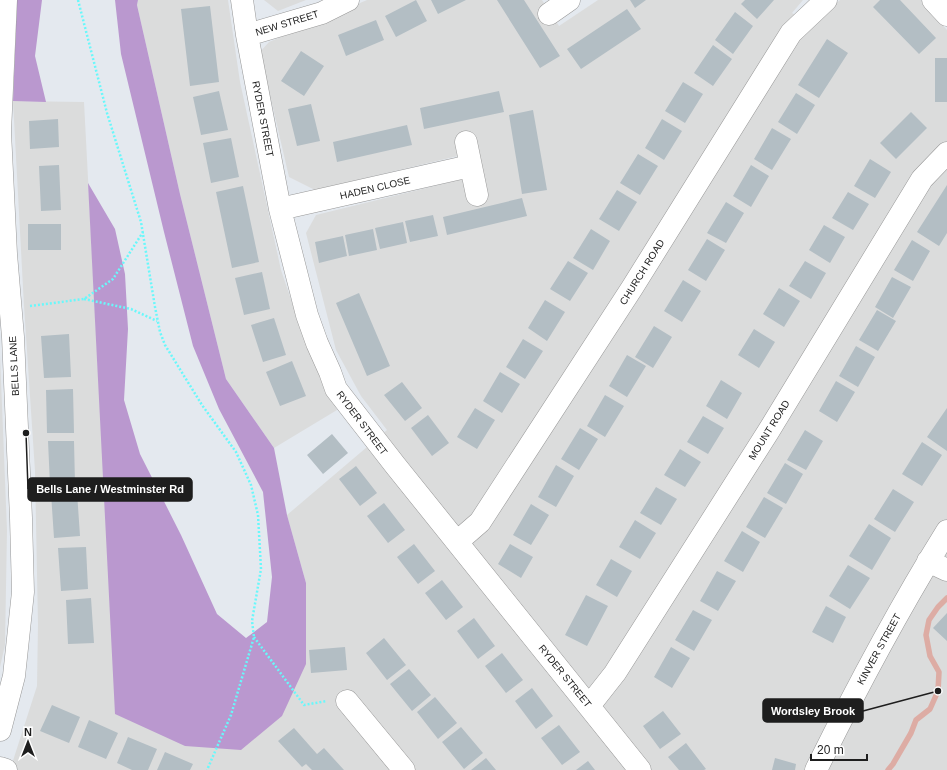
<svg xmlns="http://www.w3.org/2000/svg" width="947" height="770" font-family="Arial,sans-serif">
<style>
.residential{fill:#dbdcdc}
.forest{fill:#ba98cf}
.lines{fill:none;stroke-linecap:round;stroke-linejoin:round}
.stream{stroke:#ddaca4;stroke-width:5.5}
.building{fill:#b3bec4}
.minor-casing{stroke:#989898;stroke-width:23}
.path{stroke:#69f8fb;stroke-width:2.5;stroke-dasharray:2 2;stroke-linecap:butt}
.minor{stroke:#fff;stroke-width:22}
.labels{text-anchor:middle;dominant-baseline:central;stroke-width:4;stroke-linejoin:round;paint-order:stroke}
.street-label{font-size:10px;fill:#1e1e1e;stroke:#fff}
.leader{fill:none;stroke:#1e1e1e;stroke-width:1.5}
.callout-dot{fill:#1e1e1e;stroke:#fff;stroke-width:1.5}
.callout{fill:#1e1e1e;stroke:#1e1e1e;stroke-width:1.5}
.callout-label{font-size:11px;text-anchor:middle;font-weight:bold;fill:#fff}
</style>
<rect width="100%" height="100%" fill="#e4e9ef"/>
<path class="residential" d="M138 0H228L240 82 281 270 297 317 321 374 337 410 274 448 226 379 180 194 137 5Z
M264 0H306L278 11Z
M367 0H542L559 26 598 0H803L792 13 811 25 840 0H921L947 30V770H10L37 686 38 624 35 471 24 306 13 101 84 102 107 540 185 746 306 583 287 515 387 430 361 396 336 350 306 233 316 215 467 178 472 202 488 199 476 139 459 141 462 155 315 190 289 177 260 52 269 42Z
M0 355 7 530 5 645 0 667Z"/>
<path class="forest" d="M17 0H42L35 56 46 102 13 101Z
M115 0H138L137 5 180 194 226 379 274 448 287 515 306 583V664L282 716 241 750 185 746 115 714 88 183 115 229 125 274 128 329 124 400 140 454 181 535 217 614 246 638 267 622 272 577 263 492 219 409 193 346 164 232 121 54Z"/>
<g class="lines">
<path class="stream" d="M888 770 893 764 911 733 916 720 930 709 938 691 939 672 930 656 926 635 929 620 938 607 947 598"/>
</g>
<path class="building" d="M416 0 427 21 396 37 385 16Z
M431 0H466L438 14Z
M497 0H524L560 56 540 68Z
M630 0H646L635 8Z
M745 0H774L757 19 741 4Z
M880 0H900L936 38 919 54 873 7Z
M210 6 219 82 190 86 181 9Z
M627 9 641 29 581 69 567 49Z
M735 12 753 26 733 54 715 40Z
M376 20 384 40 346 56 338 35Z
M827 39 848 53 819 98 798 85Z
M713 45 732 59 713 86 694 73Z
M301 51 324 66 304 96 281 81Z
M935 58H947V102H935Z
M683 82 703 94 685 123 665 111Z
M219 91 228 130 201 135 193 97Z
M499 91 504 112 424 129 420 108Z
M796 93 815 105 797 134 778 122Z
M311 104 320 141 297 146 288 109Z
M533 110 547 190 522 194 509 115Z
M911 112 927 128 896 159 880 143Z
M58 119 59 147 30 149 29 121Z
M662 119 682 131 664 160 645 148Z
M407 125 412 145 337 162 333 142Z
M772 128 791 139 772 170 754 159Z
M231 138 239 177 211 183 203 143Z
M638 154 658 166 640 195 620 183Z
M870 159 891 172 875 198 854 186Z
M59 165 61 210 41 211 39 166Z
M751 165 769 176 751 207 733 196Z
M947 185V233L939 246 917 232Z
M243 186 259 262 232 268 216 192Z
M617 190 637 202 619 231 599 219Z
M848 192 869 204 853 230 832 218Z
M522 198 527 216 447 235 443 217Z
M726 202 744 213 726 243 707 233Z
M433 215 438 236 410 242 405 221Z
M403 222 407 243 380 249 375 228Z
M28 224H61V250H28Z
M824 225 845 237 830 263 809 250Z
M373 229 377 250 349 256 345 235Z
M591 229 610 241 593 270 573 258Z
M343 236 347 256 319 263 315 242Z
M707 239 725 250 706 281 688 270Z
M912 240 930 251 913 281 894 270Z
M568 261 588 273 570 301 550 289Z
M805 261 826 273 811 299 789 286Z
M262 272 270 309 244 315 235 278Z
M892 277 911 287 893 318 875 307Z
M683 280 701 291 682 322 664 311Z
M779 288 800 301 784 327 763 314Z
M359 293 390 366 367 376 336 303Z
M545 300 565 312 547 341 528 328Z
M877 310 896 321 878 351 859 340Z
M274 318 286 355 263 362 251 325Z
M654 326 672 337 653 368 635 357Z
M754 329 775 342 759 368 738 355Z
M69 334 71 377 44 378 41 336Z
M523 339 543 351 525 379 506 367Z
M856 346 875 357 858 387 839 376Z
M627 355 646 366 627 397 609 386Z
M292 361 306 396 280 406 266 372Z
M500 372 520 384 502 413 483 401Z
M721 380 742 393 727 419 706 406Z
M836 381 855 392 837 422 819 411Z
M402 382 422 408 405 421 384 395Z
M73 389 74 433H47L46 390Z
M605 395 624 406 605 437 587 426Z
M475 408 495 420 477 449 457 437Z
M947 408V451L927 437Z
M428 415 449 443 432 456 411 428Z
M703 416 724 428 708 454 687 442Z
M580 428 598 439 579 470 561 459Z
M805 430 823 441 806 470 787 460Z
M332 434 348 453 323 474 307 455Z
M48 441H74L75 484 50 485Z
M922 442 942 455 922 486 902 474Z
M680 449 701 462 685 487 664 475Z
M785 463 803 474 786 504 767 493Z
M556 465 574 476 556 507 538 497Z
M356 466 377 493 360 506 339 479Z
M656 487 677 499 661 525 640 513Z
M893 489 914 502 895 532 874 519Z
M77 492 80 536 54 538 51 493Z
M764 497 783 508 765 538 746 527Z
M384 503 405 530 388 543 367 516Z
M531 504 549 515 531 545 513 535Z
M635 520 656 533 640 559 619 547Z
M869 524 891 538 872 570 849 556Z
M742 531 760 542 743 572 724 561Z
M414 544 435 571 418 584 397 557Z
M510 544 533 557 521 578 498 564Z
M86 547 88 589 61 591 58 548Z
M611 559 632 571 617 597 596 585Z
M848 565 870 578 850 609 829 596Z
M717 571 736 581 718 611 700 601Z
M442 580 463 607 446 620 425 593Z
M586 595 608 606 587 646 565 635Z
M91 598 94 643 68 644 66 600Z
M826 606 846 617 833 643 812 632Z
M693 610 712 620 694 651 675 640Z
M947 613V641L933 628Z
M474 618 495 646 478 659 457 631Z
M384 638 406 665 387 680 366 653Z
M345 647 347 670 311 673 309 650Z
M671 647 690 658 672 688 654 677Z
M502 653 523 680 506 693 485 666Z
M409 669 431 695 412 711 390 684Z
M532 688 553 716 536 729 515 701Z
M435 697 457 723 438 739 417 712Z
M52 705 80 717 69 743 40 731Z
M663 711 681 734 660 749 643 726Z
M89 720 118 733 106 759 78 747Z
M559 725 580 752 562 765 541 738Z
M461 727 483 753 464 769 442 742Z
M294 728 317 754 324 748 344 770H312L306 764 302 767 278 741Z
M128 737 157 749 148 770H132L117 763Z
M686 743 706 769 704 770H679L668 757Z
M165 752 193 764 190 770H157Z
M486 758 496 770H471Z
M775 758 796 764 795 770H772Z
M588 761 595 770H576Z"/>
<g class="lines">
<defs>
<path id="minor" d="M242 0 247 35 280 209 307 315 317 343 330 372 336 389 395 465 640 770
M933 0 947 15
M549 14 569 0
M247 35 322 13 348 0
M466 142 477 195
M280 209 470 166
M457 542 480 522 632 288 791 33 826 0
M928 561 947 570
M347 701 404 770
M589 706 615 673 768 432 922 179 947 153
M0 730 14 676 23 592 21 518 13 337 6 254 0 132 6 0
M0 768 6 770
M816 770C856 689 899 608 947 531"/>
</defs>
<use href="#minor" class="minor-casing"/>
<path class="path" d="M78 0 107 113 141 222 155 307 160 332 165 345 202 405 236 452 251 485 258 515 261 569 252 621 254 637 231 715 207 770
M84 299 131 309 157 321
M30 306 84 299 113 279 143 232
M254 637 304 705 327 701"/>
<use href="#minor" class="minor"/>
</g>
<g class="labels">
<g class="street-label">
<text transform="translate(287 23) rotate(-17)">NEW STREET</text>
<text transform="translate(263 119) rotate(79)">RYDER STREET</text>
<text transform="translate(375 188) rotate(-13)">HADEN CLOSE</text>
<text transform="translate(642 272) rotate(-58)">CHURCH ROAD</text>
<text transform="translate(14 366) rotate(-93)">BELLS LANE</text>
<text transform="translate(362 423) rotate(53)">RYDER STREET</text>
<text transform="translate(769 430) rotate(-58)">MOUNT ROAD</text>
<text transform="translate(879 649) rotate(-61)">KINVER STREET</text>
<text transform="translate(565 676) rotate(51)">RYDER STREET</text>
</g>
</g>
<path class="leader" d="M26 433L28 489M938 691L863 711"/>
<g class="callout-dot">
<circle cx="26" cy="433" r="4"/>
<circle cx="938" cy="691" r="4"/>
</g>
<g class="callout">
<rect x="28" y="478" width="164" height="23" rx="4"/>
<rect x="763" y="699" width="100" height="23" rx="4"/>
</g>
<g class="callout-label">
<text x="110" y="493">Bells Lane / Westminster Rd</text>
<text x="813" y="715">Wordsley Brook</text>
</g>
<g transform="translate(28 742)" stroke="#ffffff" stroke-width="3" paint-order="stroke">
<path d="M0-3L7 15L0 10L-7 15Z" fill="#1e1e1e"/>
<text y="-6" font-size="11" font-weight="bold" text-anchor="middle" fill="#1e1e1e">N</text>
</g>
<path d="M811 754v6h56v-6" fill="none" stroke="#1e1e1e" stroke-width="2"/>
<text x="817" y="754" font-size="12" fill="#1e1e1e" stroke="#ffffff" stroke-width="3" paint-order="stroke">20 m</text>
</svg>
